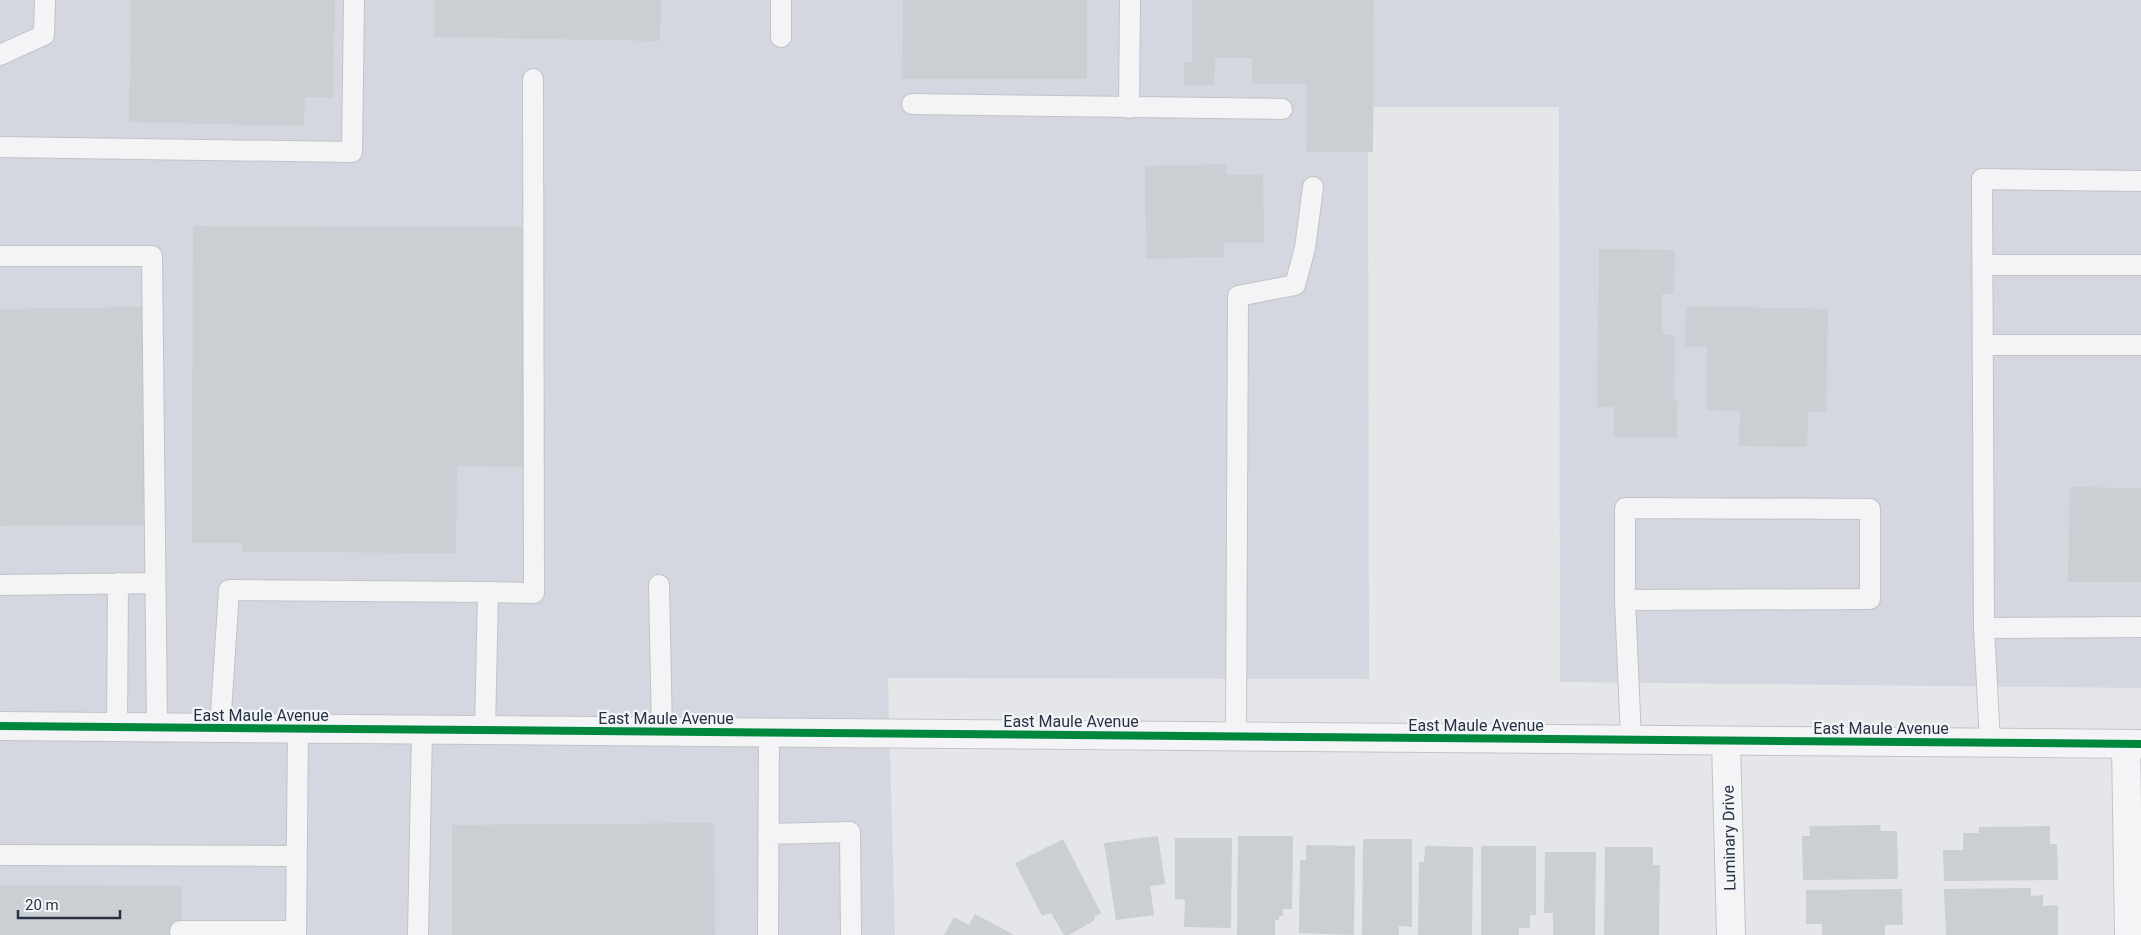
<svg xmlns="http://www.w3.org/2000/svg" width="2141" height="935" font-family="Roboto,sans-serif">
<style>
.built{fill:#d4d7df}
.building{fill:#cbced2}
.lines{fill:none;stroke-linecap:round;stroke-linejoin:round}
.lane-casing{stroke:#c1c3c7;stroke-width:22}
.street-casing{stroke:#c1c3c7;stroke-width:30}
.lane{stroke:#f4f4f6;stroke-width:20}
.street{stroke:#f4f4f6;stroke-width:28}
.cycleway-casing{stroke:#f2f5f8;stroke-width:11}
.cycleway{stroke:#00873e;stroke-width:8}
.labels{text-anchor:middle;dominant-baseline:central;stroke-width:4.5;stroke-linejoin:round;paint-order:stroke}
.street-label{font-size:16px;fill:#293245;stroke:#f2f5f8}
</style>
<rect width="100%" height="100%" fill="#e4e6e9"/>
<path class="built" d="M0 0H2141V688L1560 682 1559 107H1368L1369 679 888 678 895 935H0Z"/>
<path class="building" d="M131 0H335L333 98 305 97 304 126 129 122Z
M435 0H661L660 41 434 37Z
M903 0H1087V79H902Z
M1192 0H1374L1373 152H1306L1307 84H1252V58H1215L1214 85H1184V62H1192Z
M1226 164V175L1263 174 1264 243H1224V257L1146 259 1145 166Z
M193 226 529 227 528 467 457 466 456 553 242 552V543H192Z
M1599 249 1675 250 1674 294H1662V334L1675 335 1674 401H1677V438L1614 437V407H1597Z
M1686 306 1828 309 1826 412H1808L1807 447 1739 446 1740 411 1706 410 1707 347H1685Z
M142 307 145 525 0 526V309Z
M2070 487 2141 488V582H2068Z
M714 823 715 935H452V825Z
M1880 825 1881 831H1897L1898 879 1803 880 1802 836H1810L1809 826Z
M2050 826V844H2057L2058 880 1944 881 1943 850H1963V833H1979V827Z
M1158 836 1165 884 1150 886 1154 915 1116 920 1104 843Z
M1238 836H1293L1292 909H1283V916H1279V920H1275V935H1237Z
M1175 838H1232L1231 928 1184 927 1185 900 1175 899Z
M1063 839 1101 913 1094 917 1095 920 1069 935H1064L1051 913 1042 916 1015 863Z
M1363 839H1412V927L1399 926V935H1362Z
M1306 845 1355 846 1354 935 1299 933 1300 860H1306Z
M1425 846 1473 847 1472 935H1418L1419 862H1424Z
M1481 846H1536V915H1530V928H1519V935H1481Z
M1605 847H1653V865H1660L1659 935H1604Z
M1545 852H1596L1595 935H1553V913H1544Z
M0 885 182 886V935H0Z
M2031 888V896L2043 895V906L2058 905V935H1946L1944 889Z
M1902 889 1903 925H1885V935H1822V924H1806V890Z
M975 914 1014 935H944L954 917 969 925Z"/>
<g class="lines">
<defs>
<path id="lane" d="M781 0V37
M0 55 44 35 45 0
M912 104 1282 109
M1129 108 1130 0
M0 147 352 152 354 0
M0 256H152L157 727
M1983 265H2141
M1983 345H2141
M0 585 155 583
M659 585 662 731
M488 592 534 593 533 79
M1625 600 1870 599V509L1625 508V600L1631 740
M1984 628 2141 627
M117 727 118 583
M220 728 229 590 488 592 485 730
M1236 737 1238 296 1295 285 1305 248 1313 187
M1990 743 1984 628 1982 179 2141 181
M768 834 850 832 851 935
M0 855 296 856
M180 931H296
M296 935 298 729
M418 935 422 730
M768 935 769 733"/>
<path id="street" d="M0 726 2141 744
M1726 741 1731 935
M2126 744 2129 935"/>
</defs>
<use href="#lane" class="lane-casing"/>
<use href="#street" class="street-casing"/>
<use href="#lane" class="lane"/>
<use href="#street" class="street"/>
<defs>
<path id="cycleway" d="M0 726 2141 744"/>
</defs>
<use href="#cycleway" class="cycleway-casing"/>
<use href="#cycleway" class="cycleway"/>
</g>
<g class="labels">
<g class="street-label">
<text x="261" y="715">East Maule Avenue</text>
<text x="666" y="718">East Maule Avenue</text>
<text x="1071" y="721">East Maule Avenue</text>
<text x="1476" y="725">East Maule Avenue</text>
<text x="1881" y="728">East Maule Avenue</text>
<text transform="translate(1729 838) rotate(-91)">Luminary Drive</text>
</g>
</g>
<path d="M18 910v8h102v-8" fill="none" stroke="#293245" stroke-width="2.5"/>
<text x="25" y="910" font-size="15" fill="#293245" stroke="#f2f5f8" stroke-width="4" paint-order="stroke">20 m</text>
</svg>
